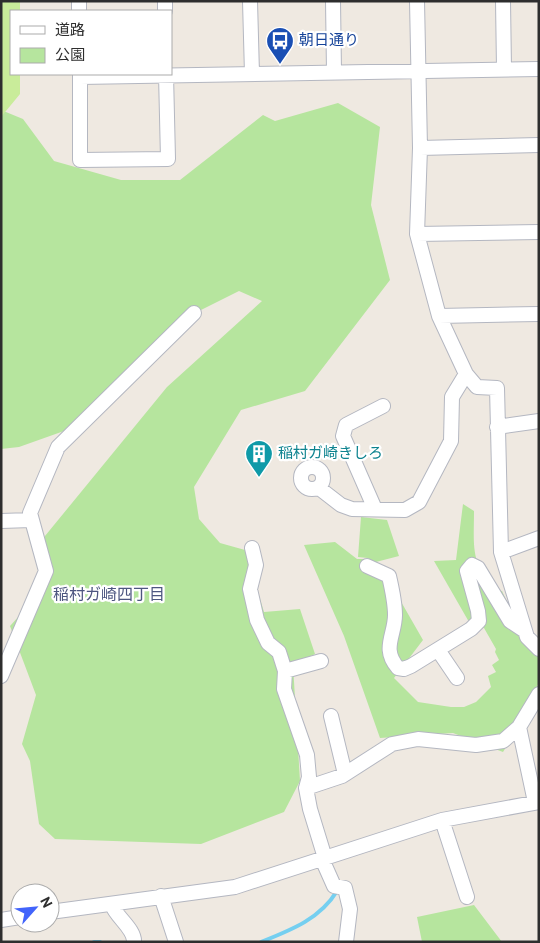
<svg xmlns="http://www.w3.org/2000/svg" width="540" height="943" font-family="Overpass,'Noto Sans JP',sans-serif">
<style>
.green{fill:#b6e59e}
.pitch{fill:#c9ec9a}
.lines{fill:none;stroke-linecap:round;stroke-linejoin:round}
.stream{stroke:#75cff0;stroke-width:4}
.minor-casing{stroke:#b4b7c1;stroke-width:16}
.minor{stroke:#fff;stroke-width:14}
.labels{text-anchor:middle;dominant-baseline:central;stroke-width:4.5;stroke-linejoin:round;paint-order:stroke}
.transit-label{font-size:15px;fill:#164399;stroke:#fff;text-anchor:start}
.culture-label{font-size:15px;fill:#0d838f;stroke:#fff;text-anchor:start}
.neighbourhood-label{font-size:16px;fill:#4d5680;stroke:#fff}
</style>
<rect width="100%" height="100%" fill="#efe9e1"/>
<path class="green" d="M338 103 380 127 371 205 390 280 305 391 241 410 194 487 199 519 220 543 245 550 264 612 300 609 315 654 293 665 300 781 284 812 201 844 55 839 39 824 30 761 22 744 36 695 10 626 39 594 45 536 167 387 262 301 239 291 199 311 102 394 64 431 19 447 1 449V110L23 119 54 161 121 180H180L263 115 275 121Z
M463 504 474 511C474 546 470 561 494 590L502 591 524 639 539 656V682L521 723 503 752 453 733 380 738 344 636 304 545 335 542 357 559H367L392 586 423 640 394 678 418 702 451 707H464L476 702 491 687 488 676 496 672 492 665 499 660 495 652 496 649 484 628 469 622 434 561 456 560Z
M361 517 387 520 399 556 372 563 368 558 358 557Z
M474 905 502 942H422L417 917Z"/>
<path class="pitch" d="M1 1H20V11H11V74H20V94L1 117Z"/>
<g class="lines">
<path class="stream" d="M94 942H100
M261 942C291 930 320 919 337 891"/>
<defs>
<path id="minor" d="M79 1V11
M165 1V11
M250 1 252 74
M333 1 334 72
M417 1 420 148 417 234 439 316 466 374 477 387 497 388 501 552 527 637 539 649
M503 1 504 69
M80 74V160L168 159 166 74
M80 77 539 69
M420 148 539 145
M417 234 539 232
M439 316 539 314
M497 427 539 421
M301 478a11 11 0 1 1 22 0a11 11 0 1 1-22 0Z
M319 488 341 505 352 509 405 510 419 502 451 441 452 397 466 374
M375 509 343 436 346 425 383 406
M1 521 31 520
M252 548 256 565 250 589 257 620 268 643 279 652 285 671 284 689 307 755 309 777 306 788 310 809 325 858
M501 552 539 538
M367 566 389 576C392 589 395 602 395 615 395 635 381 649 398 668L404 669 411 666 471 629 479 621 478 611 467 571 472 565 478 568 510 621 525 631
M438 650 457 678
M285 671 321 661
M1 676 46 571 30 513 58 447 194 313
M331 716 345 774
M519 727 535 802
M306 788 342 776 392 744 418 739 476 745 503 741 519 727 539 694
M442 820 467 897
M322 859 334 886 345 888 350 909 346 942
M161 896 176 942
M112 905C116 917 135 929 134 942
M50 912 235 887 442 820 539 802
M1 920 20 917"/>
</defs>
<use href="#minor" class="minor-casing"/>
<use href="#minor" class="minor"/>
</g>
<defs>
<symbol id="bus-pin" viewBox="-11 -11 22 30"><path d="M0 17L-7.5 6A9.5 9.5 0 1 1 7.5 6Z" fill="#1a4fb4" stroke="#fff"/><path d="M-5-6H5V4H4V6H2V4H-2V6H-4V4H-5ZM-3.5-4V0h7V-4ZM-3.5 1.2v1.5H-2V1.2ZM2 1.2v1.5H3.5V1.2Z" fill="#fff"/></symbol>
<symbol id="building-pin" viewBox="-11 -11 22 30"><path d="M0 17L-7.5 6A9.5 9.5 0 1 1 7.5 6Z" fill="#0f9aa8" stroke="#fff"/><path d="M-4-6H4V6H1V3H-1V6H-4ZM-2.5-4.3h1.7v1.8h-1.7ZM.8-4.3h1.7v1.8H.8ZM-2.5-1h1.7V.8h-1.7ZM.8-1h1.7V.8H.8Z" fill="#fff"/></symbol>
</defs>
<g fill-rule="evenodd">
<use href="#bus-pin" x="264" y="25" width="32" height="43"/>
<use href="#building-pin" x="243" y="438" width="32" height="43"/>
</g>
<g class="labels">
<g class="transit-label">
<text x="299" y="41">朝日通り</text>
</g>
<g class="culture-label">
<text x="278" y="454">稲村ガ崎きしろ</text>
</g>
<g class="neighbourhood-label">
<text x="109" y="596">稲村ガ崎四丁目</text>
</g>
</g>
<rect width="540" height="943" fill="none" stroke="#2e2e2e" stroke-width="5"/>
<rect x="10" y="10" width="162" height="65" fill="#ffffff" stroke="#ababab"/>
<rect x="20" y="26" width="25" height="8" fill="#ffffff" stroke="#ababab"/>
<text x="55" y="35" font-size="15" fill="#2e2e2e">道路</text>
<rect x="20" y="48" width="25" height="15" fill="#b6e59e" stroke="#ababab"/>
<text x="55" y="60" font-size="15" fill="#2e2e2e">公園</text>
<g transform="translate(35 908) rotate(63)"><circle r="24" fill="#ffffff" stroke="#ababab"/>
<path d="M0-4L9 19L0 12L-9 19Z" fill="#4264fb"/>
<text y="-8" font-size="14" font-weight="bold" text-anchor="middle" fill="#2e2e2e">N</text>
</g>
</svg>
